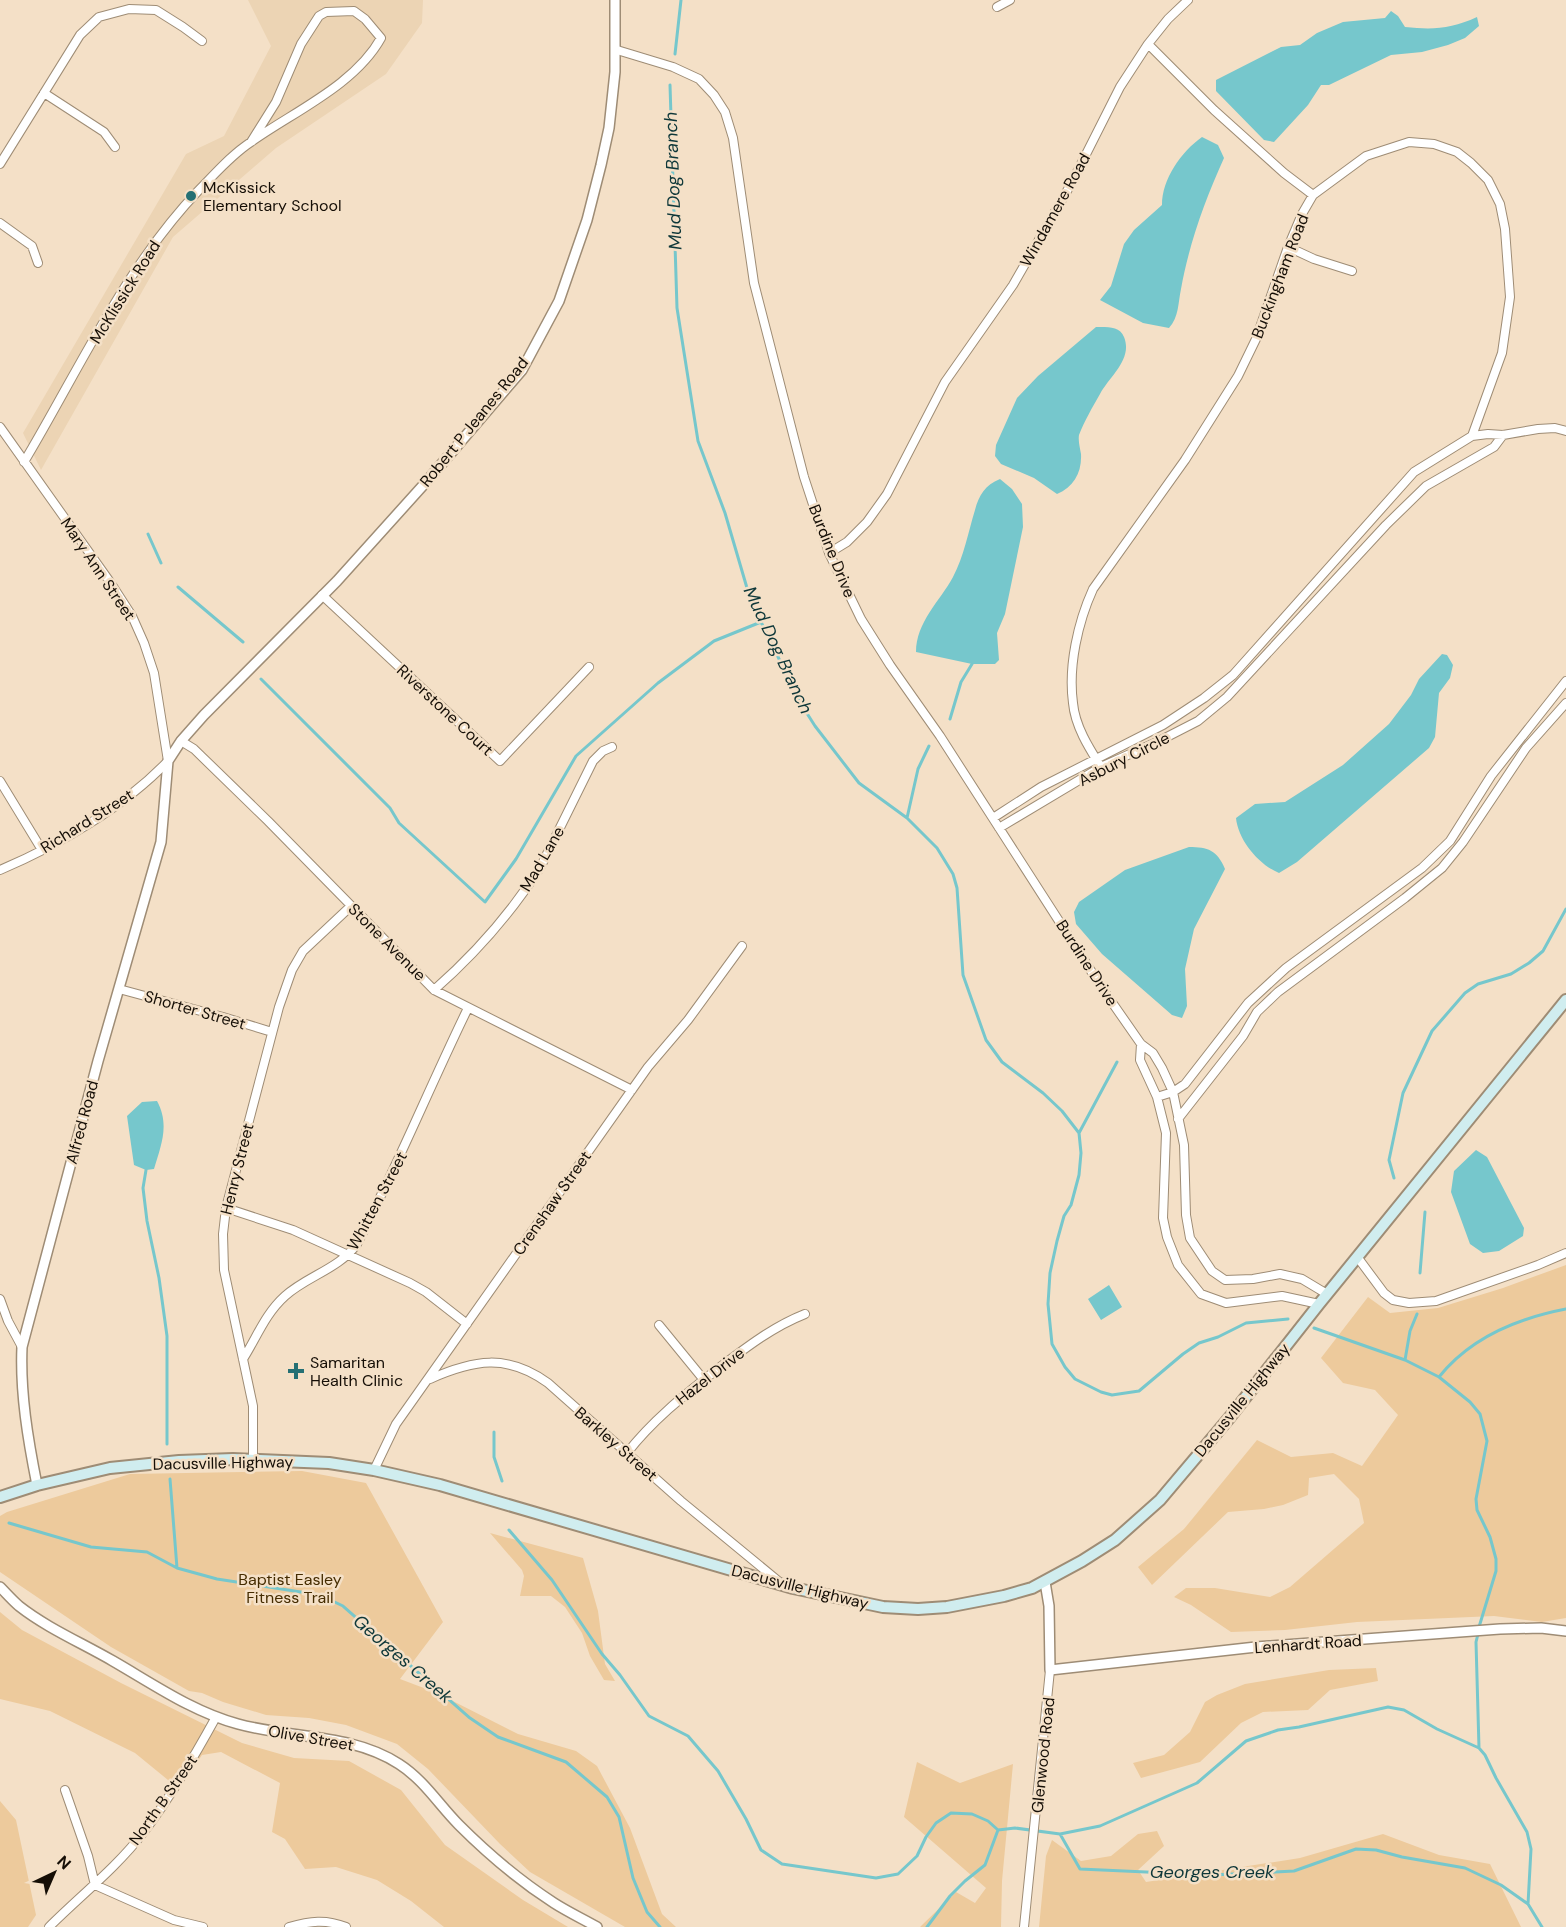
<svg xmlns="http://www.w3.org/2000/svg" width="1566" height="1927" font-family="'DM Sans',sans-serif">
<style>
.built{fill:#ecd4b4}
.green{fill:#edca9c}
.water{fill:#76c7cc}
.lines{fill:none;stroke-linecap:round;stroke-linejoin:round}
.stream{stroke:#76c7cc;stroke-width:3}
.minor-casing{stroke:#9e8c75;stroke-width:10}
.tertiary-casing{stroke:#9e8c75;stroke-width:12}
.secondary-casing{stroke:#9e8c75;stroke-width:14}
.minor{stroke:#fff;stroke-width:8}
.tertiary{stroke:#fff;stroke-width:9}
.secondary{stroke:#d0edef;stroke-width:10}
.poi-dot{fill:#257074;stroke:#f4e0c7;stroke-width:2}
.labels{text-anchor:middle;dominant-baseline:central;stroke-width:5;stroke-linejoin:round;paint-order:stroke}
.poi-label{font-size:16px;fill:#150e06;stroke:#f4e0c7;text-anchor:start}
.street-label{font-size:16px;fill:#150e06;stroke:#f4e0c7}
.park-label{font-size:16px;fill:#452c01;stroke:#f4e0c7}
.water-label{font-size:18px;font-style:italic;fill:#0e3739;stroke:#f4e0c7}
</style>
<rect width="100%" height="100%" fill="#f4e0c7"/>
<path class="built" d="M248 0H423L422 23 386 74 276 148 173 237 41 470 23 433 186 154 224 136 271 46Z"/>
<path class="green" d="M1566 1265V1618L1542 1622 1494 1616 1357 1622 1285 1630 1231 1632 1191 1605 1174 1597 1186 1588H1215L1270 1597 1290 1587 1364 1523 1359 1499 1334 1474 1309 1478 1308 1495 1283 1505 1264 1509 1228 1512 1152 1585 1138 1567 1184 1529 1257 1440 1291 1457 1333 1453 1362 1466 1398 1415 1375 1390 1343 1383 1321 1358 1368 1297 1390 1313 1438 1308 1503 1288Z
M302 1471 366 1483 443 1622 400 1679 437 1693 518 1734 576 1751 597 1766 630 1828 662 1914 676 1927H625L530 1872 500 1844 428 1769 397 1744 346 1725 309 1718 266 1715 223 1702 202 1693 189 1691 111 1647 0 1572V1516L7 1512 130 1474Z
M490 1533 583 1558 598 1611 605 1664 615 1681 604 1680 590 1656 582 1633 565 1607 551 1596H520L524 1576 522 1570Z
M0 1612 22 1630 121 1683 242 1743 294 1758 349 1761 401 1790 445 1845 523 1900 568 1927H444L411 1901 377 1880 336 1867 305 1869 285 1839 272 1832 280 1783 221 1752 202 1755 179 1789 135 1753 50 1711 0 1699Z
M1376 1668 1378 1681 1330 1690 1308 1710 1263 1712 1241 1723 1200 1762 1141 1778 1133 1763 1164 1755 1190 1732 1205 1702 1217 1695 1245 1684 1329 1670Z
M917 1762 960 1783 1013 1764 1002 1881 1001 1927H920L956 1892 975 1903 986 1888 904 1817Z
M0 1801 16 1820 36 1915 28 1927H0Z
M1157 1831 1164 1846 1138 1870 1146 1882 1300 1858 1383 1834 1439 1855 1490 1864 1521 1927H1039L1046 1856 1052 1840 1081 1861 1111 1856 1138 1834Z"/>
<path class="water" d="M1391 11 1398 16 1405 27C1433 30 1451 29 1477 17L1479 26 1465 38 1448 45 1422 52 1391 55 1329 85H1321L1308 105 1274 142 1264 140 1216 91V80L1281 47 1300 45 1317 33 1343 22 1385 18Z
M1202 137 1218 145 1224 158C1205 200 1189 244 1181 289 1178 303 1179 317 1169 328L1143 323 1100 300 1111 286 1124 244 1134 230 1162 205C1162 179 1181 152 1202 137Z
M1096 327C1107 327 1120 326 1124 337 1133 359 1110 376 1100 394 1093 406 1084 422 1079 435 1078 441 1080 448 1081 454 1082 472 1074 487 1057 494L1034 478 1001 464 995 456 996 445 1017 398 1038 376Z
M1000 479 1012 489 1022 504 1023 527 1005 614 997 633 999 660 995 664H972L916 652C916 622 940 601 953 577 964 556 968 533 975 510 979 495 985 485 1000 479Z
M1442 654 1447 655 1453 665 1450 678 1439 693 1435 737 1429 748 1297 862 1279 873C1259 865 1238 840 1236 818L1255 804 1285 802 1343 765 1389 724 1411 695 1419 679Z
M1189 847C1208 847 1217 850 1225 869L1194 929 1185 969 1187 1006 1182 1018 1172 1015 1102 954 1076 924 1074 912 1079 902 1125 870Z
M157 1101C170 1125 161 1145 154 1169L146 1170 134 1165 127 1116 142 1102Z
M1476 1150 1487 1157 1524 1228 1523 1236 1499 1251 1483 1253 1470 1244 1451 1192 1454 1171Z
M1109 1285 1122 1307 1101 1320 1088 1299Z"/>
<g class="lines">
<path class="stream" d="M675 54 681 0
M670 85 677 308 698 441 725 513 747 588 761 622 801 704 815 726 859 783 907 818 937 848 953 874 957 888 963 975 986 1040 1002 1062 1043 1093 1062 1111 1079 1133 1081 1153 1079 1175 1071 1205 1064 1216 1057 1241 1050 1273 1048 1304 1052 1344 1065 1367 1075 1379 1101 1392 1112 1395 1139 1391 1183 1354 1199 1343 1218 1337 1246 1323 1288 1319
M148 534 161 563
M178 587 243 642
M261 679 390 808 399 823 485 902 516 859 576 756 658 683 714 641 761 622
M950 719 961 682 972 664
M907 818 918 769 929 746
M1079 1133 1117 1062
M146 1170 143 1188 147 1221 159 1278 167 1336V1444
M1394 1178 1389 1160 1403 1093 1432 1031 1465 993 1478 984 1511 974 1529 963 1543 951 1566 909
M1420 1273 1425 1212
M1314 1328 1405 1360 1439 1377 1470 1402 1480 1414 1487 1441 1476 1499 1477 1510 1490 1537 1496 1559V1571L1479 1627
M1405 1360 1410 1331 1417 1314
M1439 1377C1470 1338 1519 1318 1566 1309
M494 1432V1457L502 1481
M170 1479 177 1568
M9 1523 91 1547 147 1552 177 1568 217 1579 320 1595 343 1606 470 1718 498 1737 566 1762 607 1797 619 1817 633 1878 647 1912 660 1927
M509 1530 552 1580 602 1654 620 1675 649 1716 688 1736 718 1771 746 1819 761 1850 782 1864 876 1878 898 1874 917 1856 926 1837 936 1823 951 1813 972 1814 988 1821 998 1830
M1478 1634 1476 1642 1479 1748 1485 1755 1496 1778 1527 1832 1531 1849 1528 1904
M998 1830 1015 1828 1060 1834 1100 1826 1197 1783 1246 1741 1278 1730 1299 1727 1388 1707 1404 1710 1437 1729 1479 1748
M1060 1834 1080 1869 1212 1875 1294 1871 1356 1849 1376 1850 1402 1857 1465 1868 1501 1885 1528 1904 1542 1927
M927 1927 950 1896 965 1881 985 1865 998 1830"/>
<defs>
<path id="minor" d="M997 7 1010 0
M1148 44 1168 19 1188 0
M617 50 673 67 699 79 714 95 725 112 733 138 754 283 804 477 829 553 861 619 890 665 940 736 1102 988 1141 1044 1153 1053 1162 1068 1173 1092 1184 1145 1186 1215 1190 1238 1212 1271 1225 1280 1253 1279 1280 1274 1302 1279 1327 1294
M44 93 104 132 115 147
M0 164 80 35 99 17 129 9 156 10 183 27 202 41
M0 223 32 246 38 263
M1288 247 1314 259 1352 271
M0 427 110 582 132 616 144 643 154 673 168 761C124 807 59 845 0 870
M24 462C79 370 124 269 198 191 215 174 231 155 251 142 293 112 355 85 381 38L365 19 354 11 326 12 319 16 301 44 276 102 251 142
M829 553 847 542 867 522 887 494 945 382 1013 285 1071 184 1120 87 1148 44 1214 110 1284 173 1313 195
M322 595 500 761 589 667
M181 741 194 749 268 821 434 990 632 1090
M1101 767C1089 748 1075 726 1073 703 1068 666 1078 622 1093 589L1185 460 1238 376 1256 339 1288 247 1302 214 1313 195 1366 156 1409 142 1434 144 1457 152 1471 163 1488 180 1500 204 1505 229 1510 297 1502 353 1472 436
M0 781 42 850
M993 818 1041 787 1163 725 1204 698 1233 675 1414 472 1472 436 1488 434 1503 435 1538 429 1555 428 1566 431
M999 828 1101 767 1159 741 1198 721 1227 697 1386 525 1426 486 1494 447 1503 435
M119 989 223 1017 272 1032
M434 990C475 954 512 912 541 866L593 761 603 751 612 747
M1141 1044 1140 1060 1157 1097 1166 1133 1163 1218 1167 1237 1178 1265 1201 1294 1226 1303 1282 1296 1319 1304
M1157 1097 1173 1092 1185 1084 1248 1003 1286 968 1422 868 1450 841 1491 776 1566 681
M1178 1119 1243 1036 1257 1012 1278 992 1405 898 1442 868 1463 842 1526 748 1566 703
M226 1208 293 1230 410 1283 426 1292 467 1324
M1358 1258 1384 1293 1393 1300 1409 1303 1436 1301 1538 1265 1566 1253
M0 1299 8 1321 22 1347
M659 1325 704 1380
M243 1359C257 1337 265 1314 285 1296 307 1276 339 1269 357 1244 397 1167 430 1086 468 1008
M430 1379C473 1360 507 1353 548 1383L681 1501 782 1584
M627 1453C652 1421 683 1396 715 1371 744 1349 772 1327 805 1314
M253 1459V1406L224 1270 223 1234 226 1208 279 1007 292 970 303 951 351 906
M374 1470 396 1424 648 1067 688 1020 742 946
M65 1790 88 1856 95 1885 174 1920 203 1927
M49 1927C80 1896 116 1868 143 1833 171 1797 194 1757 216 1717
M289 1927C310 1921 326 1919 346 1927
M1024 1927 1050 1670"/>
<path id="tertiary" d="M37 1485C28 1440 20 1393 22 1347L98 1061 161 842 168 761 181 741 204 715 337 581 427 481 522 370 559 301 587 220 601 165 609 128 615 72V0
M1045 1582 1049 1606 1050 1670 1256 1647 1500 1629 1541 1628 1566 1631
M0 1587C6 1593 12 1600 19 1606 47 1628 82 1643 113 1661 153 1684 193 1712 238 1724 292 1739 351 1733 399 1764 424 1780 439 1805 459 1825 488 1854 520 1881 554 1903 568 1912 583 1919 597 1927"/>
<path id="secondary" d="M0 1497 37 1485 110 1468 179 1461 233 1459 329 1463 374 1470 440 1485 793 1588 883 1607 918 1609 947 1607 1004 1596 1032 1588 1082 1561 1115 1540 1160 1500 1230 1417 1319 1304 1566 1000"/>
</defs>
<use href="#minor" class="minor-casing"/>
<use href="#tertiary" class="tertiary-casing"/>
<use href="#secondary" class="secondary-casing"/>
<use href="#minor" class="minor"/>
<use href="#tertiary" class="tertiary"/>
<use href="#secondary" class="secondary"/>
</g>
<g class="poi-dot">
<circle cx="191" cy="196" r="6"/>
<path d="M293 1362h6v6h6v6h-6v6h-6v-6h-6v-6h6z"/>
</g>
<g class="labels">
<g class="poi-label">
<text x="203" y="187">McKissick<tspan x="203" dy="18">Elementary School</tspan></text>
<text x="310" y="1362">Samaritan<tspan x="310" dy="18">Health Clinic</tspan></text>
</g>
<g class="street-label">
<text transform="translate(1055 210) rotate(-61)">Windamere Road</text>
<text transform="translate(1280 276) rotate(-69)">Buckingham Road</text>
<text transform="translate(125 292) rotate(-58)">McKlissick Road</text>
<text transform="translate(474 422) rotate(-51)">Robert P Jeanes Road</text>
<text transform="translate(832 551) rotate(68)">Burdine Drive</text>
<text transform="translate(98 569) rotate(56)">Mary Ann Street</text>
<text transform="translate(445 710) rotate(43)">Riverstone Court</text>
<text transform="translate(1124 759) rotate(-27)">Asbury Circle</text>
<text transform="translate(87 821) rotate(-32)">Richard Street</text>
<text transform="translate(542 859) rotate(-60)">Mad Lane</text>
<text transform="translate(387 942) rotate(45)">Stone Avenue</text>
<text transform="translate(1087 963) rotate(57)">Burdine Drive</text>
<text transform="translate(195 1010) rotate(16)">Shorter Street</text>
<text transform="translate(82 1122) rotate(-75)">Alfred Road</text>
<text transform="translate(237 1169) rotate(-76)">Henry Street</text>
<text transform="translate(377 1201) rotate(-62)">Whitten Street</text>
<text transform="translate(552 1203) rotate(-55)">Crenshaw Street</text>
<text transform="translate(710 1376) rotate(-38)">Hazel Drive</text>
<text transform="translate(1242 1400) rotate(-51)">Dacusville Highway</text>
<text transform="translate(616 1444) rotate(41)">Barkley Street</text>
<text transform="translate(223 1463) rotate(-1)">Dacusville Highway</text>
<text transform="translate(800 1587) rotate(14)">Dacusville Highway</text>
<text transform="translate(1308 1644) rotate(-4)">Lenhardt Road</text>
<text transform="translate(311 1738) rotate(10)">Olive Street</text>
<text transform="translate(1043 1755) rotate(-84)">Glenwood Road</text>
<text transform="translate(163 1800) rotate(-55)">North B Street</text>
</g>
<g class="park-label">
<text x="290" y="1579">Baptist Easley<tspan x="290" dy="18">Fitness Trail</tspan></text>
</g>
<g class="water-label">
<text transform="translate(673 181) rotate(-92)">Mud Dog Branch</text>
<text transform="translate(778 650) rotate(65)">Mud Dog Branch</text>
<text transform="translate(403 1659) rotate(41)">Georges Creek</text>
<text x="1212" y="1872">Georges Creek</text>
</g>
</g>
<g transform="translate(54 1873) rotate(44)" stroke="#f4e0c7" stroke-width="4.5" paint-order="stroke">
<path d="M0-4.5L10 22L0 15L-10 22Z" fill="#150e06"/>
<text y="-9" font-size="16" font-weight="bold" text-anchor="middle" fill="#150e06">N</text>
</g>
</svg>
